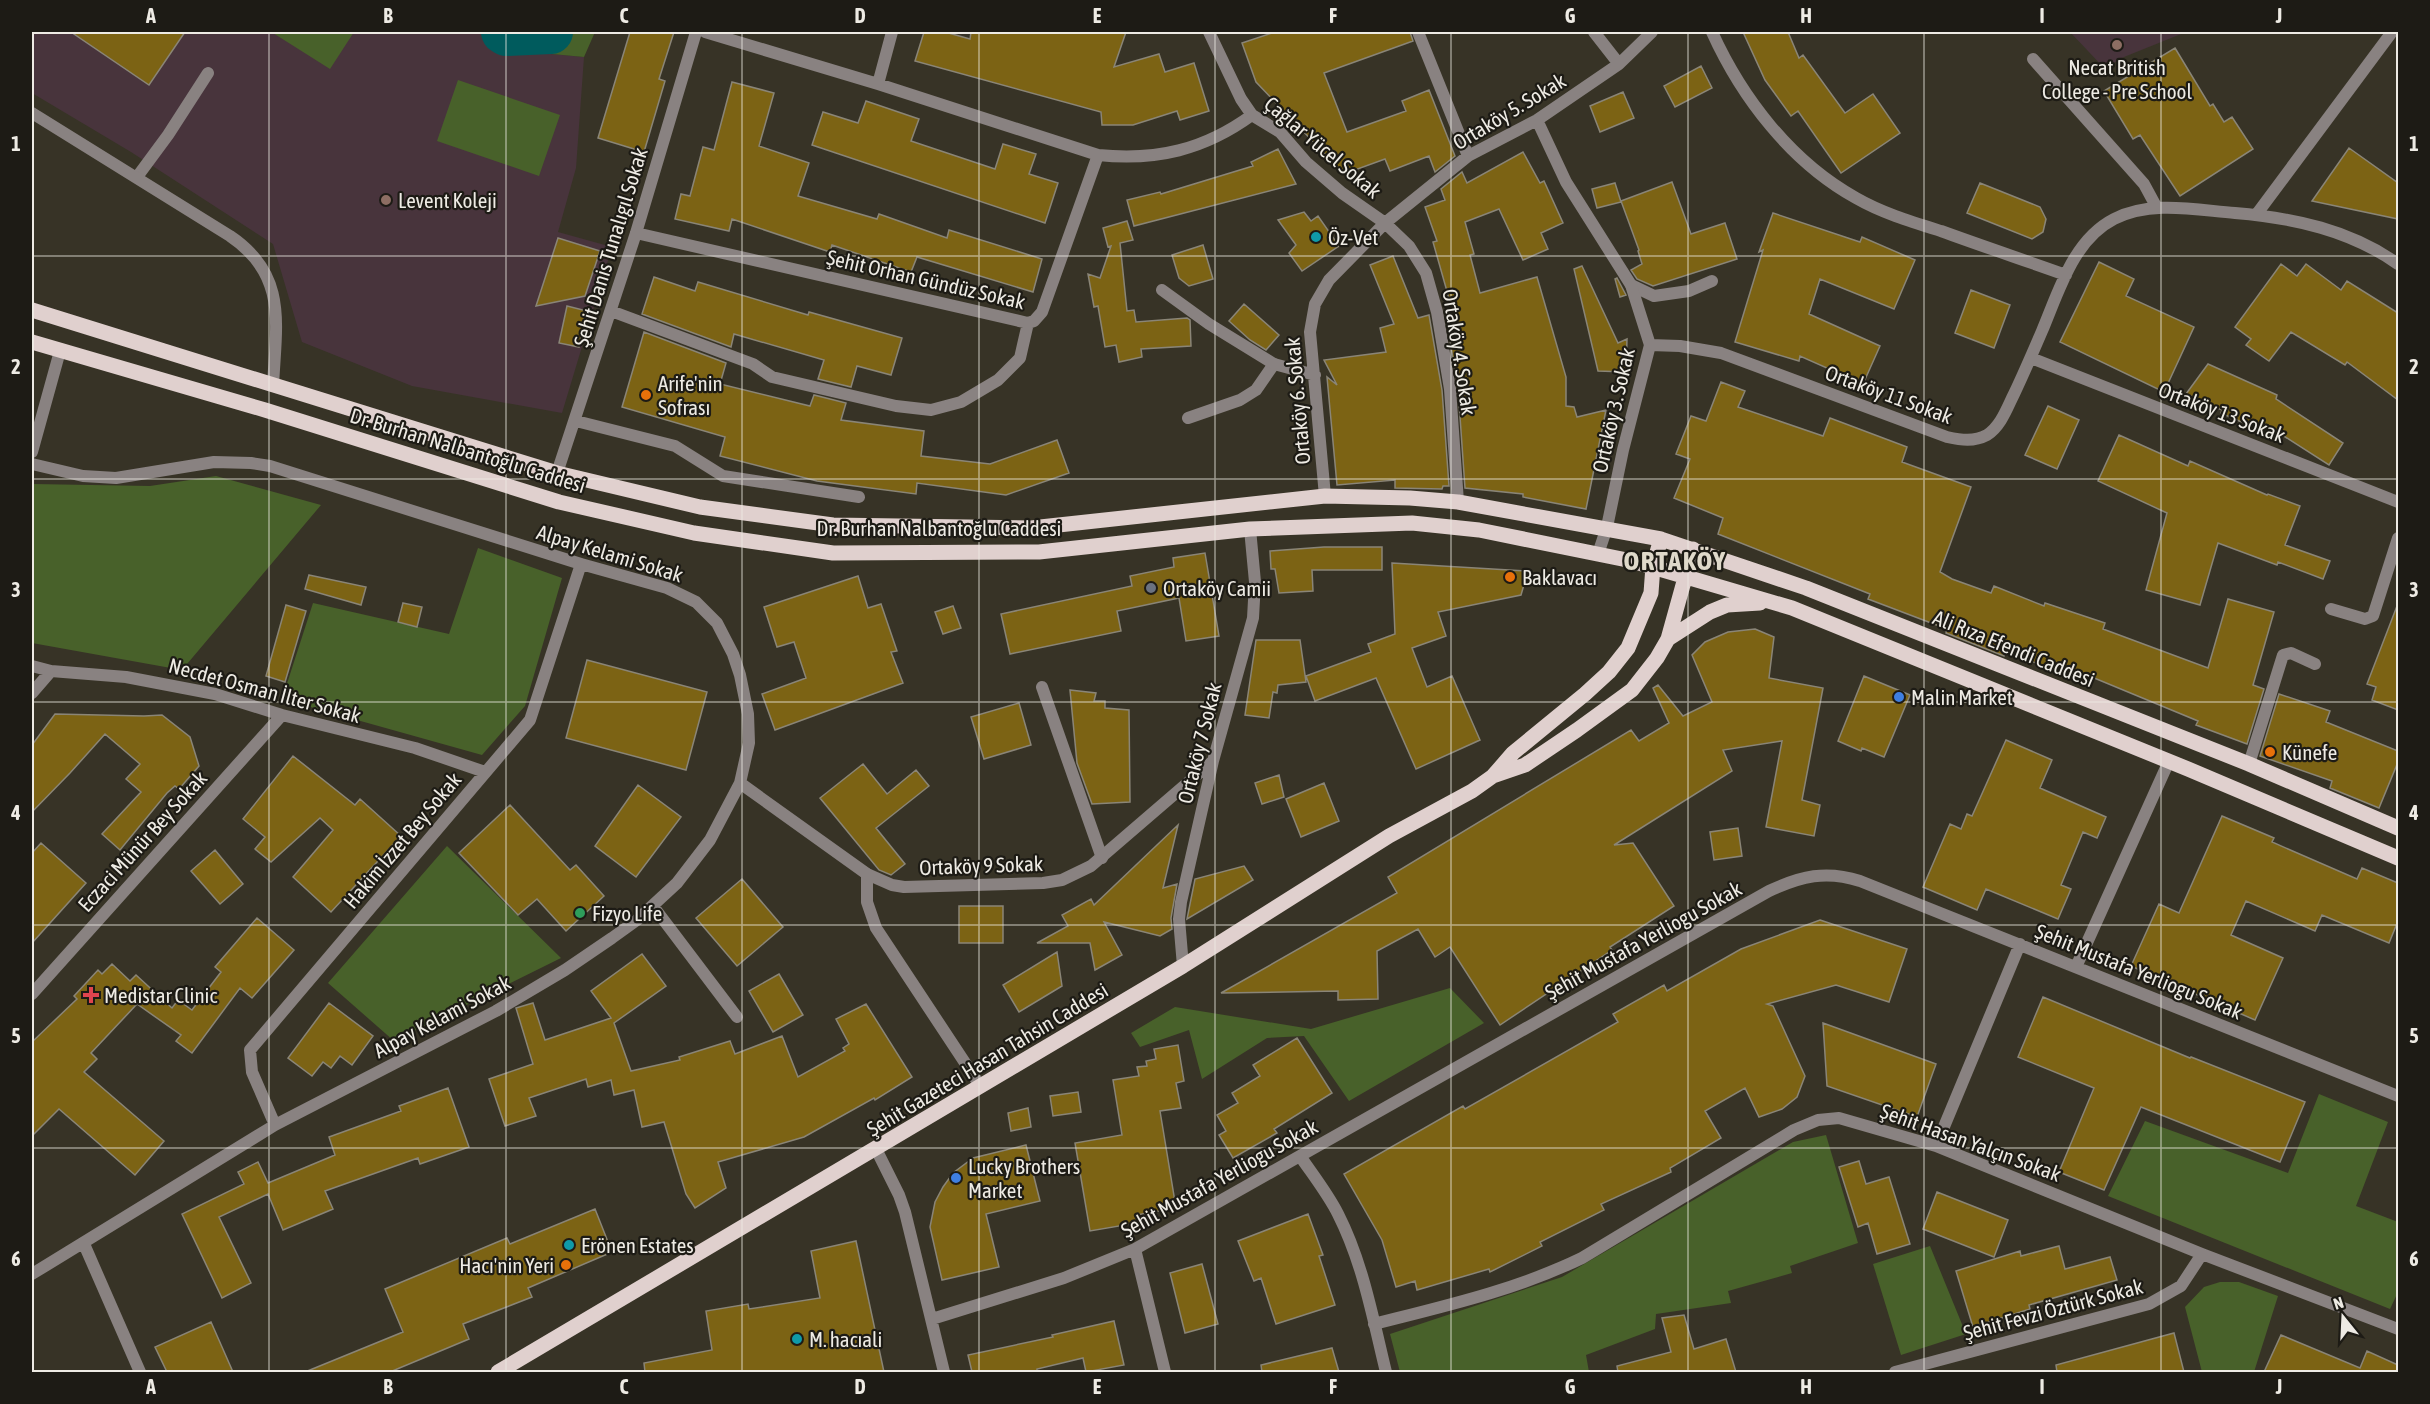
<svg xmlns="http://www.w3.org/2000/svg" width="2430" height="1404" font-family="'Asap Condensed',sans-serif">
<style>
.education{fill:#48343c}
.green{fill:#48612a}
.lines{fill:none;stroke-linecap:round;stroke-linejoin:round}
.river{stroke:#005b5d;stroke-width:44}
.building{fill:#7c6314;stroke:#8a8577;stroke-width:1.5}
.lane{stroke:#898281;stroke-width:12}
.street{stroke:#898281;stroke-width:12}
.primary{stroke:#e0d0ce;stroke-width:15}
.grid{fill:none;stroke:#eeebe4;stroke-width:1.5;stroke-opacity:0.55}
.education-dot{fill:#8d6e63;stroke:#1d1b15;stroke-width:2}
.culture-dot{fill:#0f9aa8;stroke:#1d1b15;stroke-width:2}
.food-dot{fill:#e8710a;stroke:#1d1b15;stroke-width:2}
.worship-dot{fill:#6b7280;stroke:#1d1b15;stroke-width:2}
.shop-dot{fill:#3f7fe0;stroke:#1d1b15;stroke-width:2}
.leisure-dot{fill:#2e9e5b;stroke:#1d1b15;stroke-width:2}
.health-dot{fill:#e0444e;stroke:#1d1b15;stroke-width:2}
.labels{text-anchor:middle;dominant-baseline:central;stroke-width:4.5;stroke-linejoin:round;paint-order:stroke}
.poi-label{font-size:21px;fill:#eeebe4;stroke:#1d1b15;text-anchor:start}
.street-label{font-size:21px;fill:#eeebe4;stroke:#1d1b15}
.district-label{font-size:27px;font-weight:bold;letter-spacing:1.5px;fill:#dfd9ca;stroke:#1d1b15}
.neatline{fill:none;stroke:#eeebe4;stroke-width:2}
.grid-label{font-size:20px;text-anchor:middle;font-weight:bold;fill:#eeebe4}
</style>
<rect width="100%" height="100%" fill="#373326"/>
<path class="education" d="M32 32H485L519 51 584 57 576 168 558 232 612 247 562 413 412 386 302 342 273 244 131 152 32 93Z
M2070 32H2186L2119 59 2106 70Z"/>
<path class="green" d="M274 32H354L330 69 273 33Z
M485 32H595L584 57 519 51Z
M458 80 560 115 539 176 437 141Z
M216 476 321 505 182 670 32 643V484L150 486Z
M478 548 562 578 525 706 482 755 282 699 313 603 449 634Z
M447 846 561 958 394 1041 328 983Z
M1450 988 1484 1023 1349 1101 1304 1036 1267 1038 1202 1079 1189 1030 1140 1047 1131 1033 1175 1007 1311 1029Z
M2319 1094 2388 1122 2356 1206 2398 1222V1292L2390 1309 2108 1196 2145 1121 2288 1173Z
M1826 1135 1858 1243 1790 1266 1792 1273 1728 1291 1731 1303 1656 1314 1655 1329 1586 1355 1589 1372H1400L1390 1334 1562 1277 1793 1142Z
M1930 1246 1966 1334 1901 1355 1873 1264Z
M2220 1282H2239L2278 1296 2254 1372H2202L2185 1307 2204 1287Z"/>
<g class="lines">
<path class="river" d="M503 32 506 34 551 32"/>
</g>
<path class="building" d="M71 32H185L149 85Z
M630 32H674L659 79 665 81 644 152 598 138Z
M924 32H945L970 39 971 32H1126L1114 67 1159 54 1165 72 1194 63 1209 111 1180 120 1177 111 1133 125H1102L1101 112 915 61Z
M1275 32H1410L1413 41 1324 73 1347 132 1406 111 1402 101 1429 90 1455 156 1435 172 1429 156 1390 171 1385 159 1344 174 1256 82 1242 43Z
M1743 32H1788L1799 58 1803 55 1845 113 1873 94 1900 133 1841 173 1798 111 1791 116 1765 80Z
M2175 48 2210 106 2213 104 2224 122 2232 117 2253 149 2180 196 2140 135 2133 139 2104 91Z
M1701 66 1712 88 1675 107 1664 86Z
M732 82 774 93 759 146 809 163 798 196 877 219 879 214 947 238 949 230 1042 259 1033 292 917 257 911 272 832 245 830 252 732 219 729 231 675 219 681 194 690 196 703 147 714 150Z
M1623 92 1634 118 1600 132 1590 106Z
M866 101 919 119 911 141 995 169 1003 144 1036 154 1029 174 1058 183 1045 223 812 145 823 112 858 123Z
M2349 148 2398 183V219L2312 201Z
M1278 149 1296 184 1134 226 1127 200 1160 192 1161 194 1253 166 1251 162Z
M1523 152 1540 183 1544 181 1563 223 1541 233 1548 249 1523 260 1499 209 1465 222 1474 254 1470 255 1480 293 1537 277 1566 377V406L1574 407 1577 417 1606 410 1586 509 1523 497V494L1465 488 1458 388 1445 311 1452 309 1433 242 1437 241 1425 207 1445 200 1441 189 1462 172 1467 183Z
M1672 182 1691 234 1725 223 1737 259 1653 286 1637 279 1631 270 1642 264 1638 251 1639 250 1621 201Z
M1615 183 1621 202 1597 208 1592 189Z
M1980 183 2040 207 2046 219 2043 232 2032 239 1967 213Z
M1304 212 1311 221 1318 216 1339 246 1302 271 1289 253 1296 245 1278 220Z
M1773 213 1860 242 1862 237 1915 260 1894 309 1820 279 1809 314 1880 346 1863 384 1800 356 1799 361 1735 342 1763 250 1759 252Z
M1127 221 1133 240 1120 243 1127 311 1134 310 1136 322 1187 318 1190 320 1191 346 1141 349 1142 357 1119 362 1116 345 1105 347 1098 306 1094 307 1088 274 1100 278 1111 246 1108 247 1103 228Z
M558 238 600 251 585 296 536 306Z
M1203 245 1213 279 1189 286 1179 278 1172 255Z
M1393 256 1418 318 1429 315 1442 390 1449 486H1443L1442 489 1395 488V480L1337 485 1327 377 1337 385 1324 360 1386 352 1380 328 1394 324 1370 265Z
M2099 262 2134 279 2126 296 2194 327 2164 392 2060 342Z
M2281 264 2297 276 2306 264 2341 290 2347 281 2398 313V400L2347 362 2345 365 2291 332 2269 361 2246 345 2251 339 2235 327Z
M1582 266 1618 343 1627 339 1626 372 1598 371 1574 269Z
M654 277 695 291 698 282 808 315 809 312 902 338 891 375 857 366 851 387 818 379 824 360 734 334 731 347 642 314Z
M1617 278 1626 295 1620 297 1615 279Z
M1971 290 2010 305 1994 348 1955 333Z
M1244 304 1279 335 1266 350 1250 340 1229 321Z
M567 306 587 311 579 347 559 343Z
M644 332 726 363 720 384 810 406 814 395 846 403 841 420 924 431 921 456 990 464 1057 440 1069 473 1006 495 917 483 916 494 817 481 720 456 725 437 622 407Z
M2208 364 2277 395 2276 399 2343 443 2329 465 2265 424 2262 431 2221 413 2222 410 2186 394Z
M1721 382 1745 391 1738 407 1823 436 1830 418 1907 447 1902 462 1971 487 1940 572 1952 579 1991 593 1994 586 2044 606 2045 603 2105 623 2103 629 2208 668 2228 599 2274 612 2253 685 2264 689 2247 744 2196 725 2198 721 2087 675 2085 680 2005 652 2004 656 1946 633 1947 629 1868 599 1870 594 1718 534 1723 518 1674 498 1690 459 1676 454 1691 416 1706 421Z
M2048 406 2079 420 2057 469 2025 455Z
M2119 435 2188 466 2190 461 2267 495 2268 494 2300 506 2285 545 2330 561 2323 579 2278 562 2277 565 2218 543 2200 605 2146 590 2167 513 2098 481Z
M1324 547H1382V570H1312L1313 591 1279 593 1275 569H1271L1270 551Z
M1205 553 1219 636 1186 641 1179 598 1117 611 1121 631 1010 654 1001 614 1132 586 1130 576 1174 567 1173 558Z
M1392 563 1528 571 1521 595 1438 612 1446 636 1412 648 1427 687 1452 676 1480 740 1416 769 1376 678 1315 701 1306 676 1371 652 1368 644 1395 634Z
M309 575 366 587 361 605 305 589Z
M858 576 868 608 881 604 897 651 891 652 903 683 775 730 762 694 806 678 794 642 777 647 764 607Z
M403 603 422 607 417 627 398 622Z
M286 605 306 611 285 682 266 676Z
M953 606 961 628 943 634 935 612Z
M2397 606H2398V710L2372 700 2376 687 2367 684Z
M1755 629 1774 637 1769 678 1823 688 1802 800 1820 805 1814 836 1766 827 1782 741 1723 750 1732 771 1614 845 1633 843 1674 906 1610 947 1612 950 1500 1025 1450 947 1435 957 1418 929 1377 951 1378 999 1338 1000V991L1221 993 1397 893 1388 877 1631 730 1639 741 1669 723 1653 688 1658 685 1683 716 1712 702 1692 655 1705 642 1728 632Z
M1256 640H1300L1306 682 1278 685 1277 693 1273 692 1269 718 1245 715Z
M587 660 707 692 686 770 566 738Z
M1864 676 1910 695 1884 757 1862 748 1861 751 1838 741Z
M1070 690 1096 693 1094 701H1105V708L1129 710 1130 802 1092 804 1077 763Z
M2279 694 2330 711 2326 722 2398 751V762L2379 808 2330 788 2332 781 2260 756Z
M1019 703 1031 745 984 759 971 717Z
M55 714 144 716 162 715 190 737 199 766 179 789 175 786 167 793 120 850 102 834 141 792 126 779 140 764 105 734 70 773 32 812V745Z
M2006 740 2052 760 2040 788 2106 817 2097 838 2083 832 2061 885 2071 889 2058 919 1986 889 1977 910 1923 887 1950 824 1961 829 1967 814 1972 816Z
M293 756 355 805 360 799 401 836 331 912 293 877 333 830 320 818 271 862 255 849 265 837 243 819Z
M863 764 887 794 916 770 929 786 876 828 905 864 891 875 879 870 820 798Z
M1279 775 1284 797 1262 804 1255 783Z
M1324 783 1339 821 1301 837 1286 799Z
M638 785 681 817 636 877 595 846Z
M510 805 570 870 576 865 604 896 566 931 537 899 518 915 459 853Z
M2222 816 2274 838 2272 842 2357 879 2362 868 2398 883V921L2389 943 2322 915 2315 931 2246 901 2231 935 2283 958 2255 1020 2131 966 2159 904 2179 913Z
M1178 825 1163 888 1177 884 1171 918 1172 929 1160 936 1104 922 1122 955 1095 970 1090 943H1037L1068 926 1062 915 1091 899 1094 905Z
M1738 828 1742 856 1714 860 1710 832Z
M41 843 86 883 32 943V853Z
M215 850 243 884 220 904 191 871Z
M1244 866 1253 880 1187 919 1195 879Z
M742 879 783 927 737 966 696 918Z
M959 906H1003V943H959Z
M257 918 294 950 252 998 240 988 192 1053 176 1041 181 1035 137 1004 91 1053 97 1059 84 1072 164 1141 135 1175 59 1109 32 1136V1042L77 999 74 996 98 970 102 974 112 964 130 981 136 975 172 1008 178 1000 192 1010 221 972 215 967Z
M1820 920 1907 949 1889 1002 1836 985 1767 1004 1773 1006 1805 1076 1797 1097 1782 1109 1759 1117 1745 1088 1705 1111 1721 1138 1670 1168 1671 1172 1601 1204 1604 1210 1540 1242 1542 1246 1490 1272 1489 1269 1417 1290 1415 1281 1396 1287 1382 1240 1344 1174 1463 1106 1465 1109 1618 1022 1613 1014 1664 985 1667 991 1741 949Z
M1057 952 1062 986 1019 1012 1003 985Z
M642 954 666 986 614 1023 631 1071 680 1060 679 1057 730 1041 735 1054 782 1036 798 1077 845 1051 843 1048 849 1044 836 1019 866 1004 912 1077 875 1100 874 1098 804 1137 718 1162 726 1188 695 1208 686 1194 664 1122 642 1127 634 1090 614 1095 611 1080 588 1087 586 1079 529 1098 536 1116 505 1126 489 1079 533 1064 516 1008 533 1003 545 1040 611 1018 591 991Z
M779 974 803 1015 773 1032 749 991Z
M2043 997 2190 1058 2191 1057 2305 1102 2280 1162 2141 1107 2104 1190 2059 1172 2094 1088 2018 1057Z
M329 1003 373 1036 352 1065 340 1056 331 1068 323 1062 312 1076 288 1058Z
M1823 1023 1936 1064 1917 1117 1827 1086Z
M1297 1038 1332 1093 1274 1129 1277 1133 1233 1158 1219 1135 1226 1131 1217 1115 1238 1103 1232 1093 1260 1076 1253 1065Z
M1178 1045 1184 1081 1176 1083 1181 1108 1160 1111 1176 1208 1136 1215 1137 1223 1090 1231 1075 1143 1122 1135 1113 1080 1139 1076 1137 1067 1147 1066 1146 1061 1156 1059 1154 1049Z
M448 1088 469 1147 420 1164 418 1158 325 1191 333 1209 283 1230 268 1194 219 1217 251 1283 222 1298 182 1214 244 1184 238 1172 258 1162 268 1183 335 1155 329 1137 401 1111 399 1106Z
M1078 1092 1081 1112 1053 1116 1050 1096Z
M1028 1108 1031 1127 1011 1131 1008 1113Z
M1026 1145 1040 1201 986 1214 999 1267 942 1280 930 1227 935 1202 943 1187 953 1173 973 1158Z
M1859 1161 1866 1184 1889 1177 1910 1244 1877 1254 1868 1223 1858 1227 1839 1167Z
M1937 1192 2008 1220 1994 1257 1923 1229Z
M595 1209 612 1252 528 1288 532 1297 463 1324 469 1339 390 1372H305L403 1332 385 1289 507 1238 510 1244Z
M1308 1214 1323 1255 1319 1256 1335 1305 1276 1324 1261 1278 1254 1281 1238 1241Z
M856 1241 884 1372H645L644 1363 712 1350 706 1311 748 1304 749 1309 820 1298 811 1251Z
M2059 1246 2065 1269 2110 1257 2117 1280 2029 1305 2030 1309 1973 1327 1956 1271 2020 1251 2021 1256Z
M1202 1264 1218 1324 1185 1333 1170 1273Z
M1684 1315 1694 1349 1726 1339 1736 1372H1618L1617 1366 1671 1352 1662 1318Z
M1114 1321 1124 1365 1086 1372 1083 1358 1037 1369V1372H972L968 1355 1053 1337 1052 1335Z
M211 1322 233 1372H167L155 1347Z
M2174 1333 2184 1372H2057L2056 1365Z
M2281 1335 2360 1368 2367 1351 2398 1365V1372H2264Z
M1332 1348 1339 1372H1262L1261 1365Z"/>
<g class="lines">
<path class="lane" d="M137 177 168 135 208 73
M1631 285 1654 296 1689 291 1712 281
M1188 418 1240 400 1256 390 1274 364
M2331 609 2365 619 2373 616 2398 538
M1042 687 1102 858
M2249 764 2283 655 2291 653 2315 664
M867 874V902L876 928 981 1087"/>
<path class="street" d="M705 32 878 84 1098 155C1156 161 1204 150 1252 115
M1209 32 1241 99 1252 115 1280 132 1306 162 1342 193 1385 223 1409 246 1426 273 1437 312 1450 389 1458 502
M1418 32 1468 156
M1594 32 1619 64
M1712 32C1742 98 1791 162 1856 198 1882 213 1912 222 1941 231 1982 246 2024 260 2066 275
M2033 59 2144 184 2157 208
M878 84 892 32
M32 113 230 236C288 275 276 324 273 386
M1537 120 1566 182 1631 285 1650 345 1623 450 1607 527 1598 554
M2256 215 2392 32
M636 233 1028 323 1034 321 1042 312 1098 155
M1162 290 1209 324 1274 364 1315 375
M611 311 753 364 772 377 896 406 931 410 961 402 998 380 1020 358 1028 323
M1650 345 1680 346 1721 353 1947 437C1961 440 1974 442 1987 435 2001 426 2007 408 2014 394 2024 373 2033 352 2042 331 2059 291 2073 240 2114 219 2151 200 2196 210 2235 213 2294 218 2350 230 2398 264
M2031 358 2398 502
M576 421 675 446 723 476 859 497
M32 452 60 351
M32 464 83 476 116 478 214 462 251 463 270 466 581 564 667 588 696 602 717 623 733 654 740 675 748 714 749 743 740 783 710 840 677 883 637 920 612 938 565 970 496 1011 275 1125 32 1274
M557 473 636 233 696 32
M1325 496 1310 332 1315 304 1329 280 1385 223 1468 156 1537 120 1619 64 1652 32
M32 666 51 671 126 677 215 694 282 715 415 748 485 772
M32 693 51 671
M740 783 867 874 892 885 904 887 1043 883 1062 880 1091 866 1213 761
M653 906 737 1017
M1183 966 1179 919 1181 902 1213 761 1253 618 1255 582 1250 529
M2076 967 2169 761
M32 994 282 715
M275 1125 252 1072 250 1050 530 720 581 564
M1936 1146 2020 944
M876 1149 899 1195 905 1212 944 1372
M1300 1156C1313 1175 1328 1194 1338 1214 1363 1263 1373 1319 1386 1372
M84 1244 140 1372
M1135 1249 1165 1372
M932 1319 1064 1278 1135 1249 1769 891C1801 876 1826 870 1860 881L2398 1096
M1374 1324C1445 1306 1516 1290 1582 1258L1794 1130 1818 1120 1839 1118 1936 1146 2202 1254 2398 1329
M1895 1372 2149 1304 2181 1286 2202 1254"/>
<path class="primary" d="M32 310 557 473 700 507 833 525 1031 528 1325 496 1410 498 1458 502 1661 539 1806 588 2249 764 2398 828
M32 342 265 410 559 502 694 533 833 553 1039 552 1250 529 1412 523 1479 530 1632 561 1792 608 2188 769 2398 858
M1668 639 1710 612 1727 605 1760 603
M1493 776 1513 753 1585 694 1609 672 1628 648 1651 593 1653 566 1661 539
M498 1372 1183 966 1389 836 1472 791 1493 776 1525 765 1577 730 1632 690 1657 658 1668 639 1693 549"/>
</g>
<path class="grid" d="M269 32V1372M506 32V1372M742 32V1372M979 32V1372M1215 32V1372M1451 32V1372M1688 32V1372M1924 32V1372M2161 32V1372M32 256H2398M32 479H2398M32 702H2398M32 925H2398M32 1148H2398"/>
<g class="education-dot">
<circle cx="2117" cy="45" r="6"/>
<circle cx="386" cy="200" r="6"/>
</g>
<g class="culture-dot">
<circle cx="1316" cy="237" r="6"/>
<circle cx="569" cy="1245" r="6"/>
<circle cx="797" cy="1339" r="6"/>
</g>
<g class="food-dot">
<circle cx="646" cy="395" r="6"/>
<circle cx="1510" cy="577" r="6"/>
<circle cx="2270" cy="752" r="6"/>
<circle cx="566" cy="1265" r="6"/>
</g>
<circle class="worship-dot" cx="1151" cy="588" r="6"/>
<g class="shop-dot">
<circle cx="1899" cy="697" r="6"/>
<circle cx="956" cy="1178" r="6"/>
</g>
<circle class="leisure-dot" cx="580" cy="913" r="6"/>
<path class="health-dot" d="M88 986h6v6h6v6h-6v6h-6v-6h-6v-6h6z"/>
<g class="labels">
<g class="poi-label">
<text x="2117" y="67" text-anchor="middle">Necat British<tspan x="2117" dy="24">College - Pre School</tspan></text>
<text x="398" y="200">Levent Koleji</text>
<text x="1328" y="237">Öz-Vet</text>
<text x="658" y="383">Arife'nin<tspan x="658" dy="24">Sofrası</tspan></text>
<text x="1522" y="577">Baklavacı</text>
<text x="1163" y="588">Ortaköy Camii</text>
<text x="1911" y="697">Malin Market</text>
<text x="2282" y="752">Künefe</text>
<text x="592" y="913">Fizyo Life</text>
<text x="104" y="995">Medistar Clinic</text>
<text x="968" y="1166">Lucky Brothers<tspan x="968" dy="24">Market</tspan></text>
<text x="581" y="1245">Erönen Estates</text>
<text x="554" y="1265" text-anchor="end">Hacı'nin Yeri</text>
<text x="809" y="1339">M. hacıali</text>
</g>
<g class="street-label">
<text transform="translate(1509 111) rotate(-31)">Ortaköy 5. Sokak</text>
<text transform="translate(1323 147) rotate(40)">Çağlar Yücel Sokak</text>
<text transform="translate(610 247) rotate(-73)">Şehit Danis Tunalıgıl Sokak</text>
<text transform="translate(926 279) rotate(13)">Şehit Orhan Gündüz Sokak</text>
<text transform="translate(1460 352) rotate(81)">Ortaköy 4. Sokak</text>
<text transform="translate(1889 394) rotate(20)">Ortaköy 11 Sokak</text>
<text transform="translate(1297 401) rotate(-95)">Ortaköy 6. Sokak</text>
<text transform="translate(1613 410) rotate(-77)">Ortaköy 3. Sokak</text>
<text transform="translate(2222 412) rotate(21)">Ortaköy 13 Sokak</text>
<text transform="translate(468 450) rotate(17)">Dr. Burhan Nalbantoğlu Caddesi</text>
<text x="939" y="528">Dr. Burhan Nalbantoğlu Caddesi</text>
<text transform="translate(610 553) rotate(17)">Alpay Kelami Sokak</text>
<text transform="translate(2014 648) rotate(22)">Ali Rıza Efendi Caddesi</text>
<text transform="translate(265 690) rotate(15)">Necdet Osman İlter Sokak</text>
<text transform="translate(1199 743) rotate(-76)">Ortaköy 7 Sokak</text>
<text transform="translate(402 840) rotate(-50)">Hakim İzzet Bey Sokak</text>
<text transform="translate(142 841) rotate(-48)">Eczaci Münür Bey Sokak</text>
<text transform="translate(981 865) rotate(-2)">Ortaköy 9 Sokak</text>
<text transform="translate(1643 940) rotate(-29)">Şehit Mustafa Yerliogu Sokak</text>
<text transform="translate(2139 971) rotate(22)">Şehit Mustafa Yerliogu Sokak</text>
<text transform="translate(442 1016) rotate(-28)">Alpay Kelami Sokak</text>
<text transform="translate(987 1059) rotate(-31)">Şehit Gazeteci Hasan Tahsin Caddesi</text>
<text transform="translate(1971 1142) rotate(20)">Şehit Hasan Yalçın Sokak</text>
<text transform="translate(1219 1178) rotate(-29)">Şehit Mustafa Yerliogu Sokak</text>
<text transform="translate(2053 1309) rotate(-15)">Şehit Fevzi Öztürk Sokak</text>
</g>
<g class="district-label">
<text x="1675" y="560">ORTAKÖY</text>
</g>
</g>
<rect width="2430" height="1404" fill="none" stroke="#1d1b15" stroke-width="66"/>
<g transform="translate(2343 1317) rotate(342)" stroke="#1d1b15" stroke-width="4.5" paint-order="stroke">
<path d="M0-4.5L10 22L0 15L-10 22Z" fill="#eeebe4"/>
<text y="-9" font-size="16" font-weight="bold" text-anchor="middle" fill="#eeebe4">N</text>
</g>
<rect x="33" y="33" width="2364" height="1338" class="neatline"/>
<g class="grid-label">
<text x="151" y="23">A</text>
<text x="388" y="23">B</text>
<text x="624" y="23">C</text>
<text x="860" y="23">D</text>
<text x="1097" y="23">E</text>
<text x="1333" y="23">F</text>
<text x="1570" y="23">G</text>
<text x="1806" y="23">H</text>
<text x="2042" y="23">I</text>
<text x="2279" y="23">J</text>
<text x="16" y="151">1</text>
<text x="2414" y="151">1</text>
<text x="16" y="374">2</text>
<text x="2414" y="374">2</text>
<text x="16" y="597">3</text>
<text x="2414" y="597">3</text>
<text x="16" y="820">4</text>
<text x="2414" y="820">4</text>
<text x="16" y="1043">5</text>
<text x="2414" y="1043">5</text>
<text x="16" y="1266">6</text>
<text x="2414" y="1266">6</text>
<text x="151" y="1394">A</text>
<text x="388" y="1394">B</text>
<text x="624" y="1394">C</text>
<text x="860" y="1394">D</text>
<text x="1097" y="1394">E</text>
<text x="1333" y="1394">F</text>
<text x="1570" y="1394">G</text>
<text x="1806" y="1394">H</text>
<text x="2042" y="1394">I</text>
<text x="2279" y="1394">J</text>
</g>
</svg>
